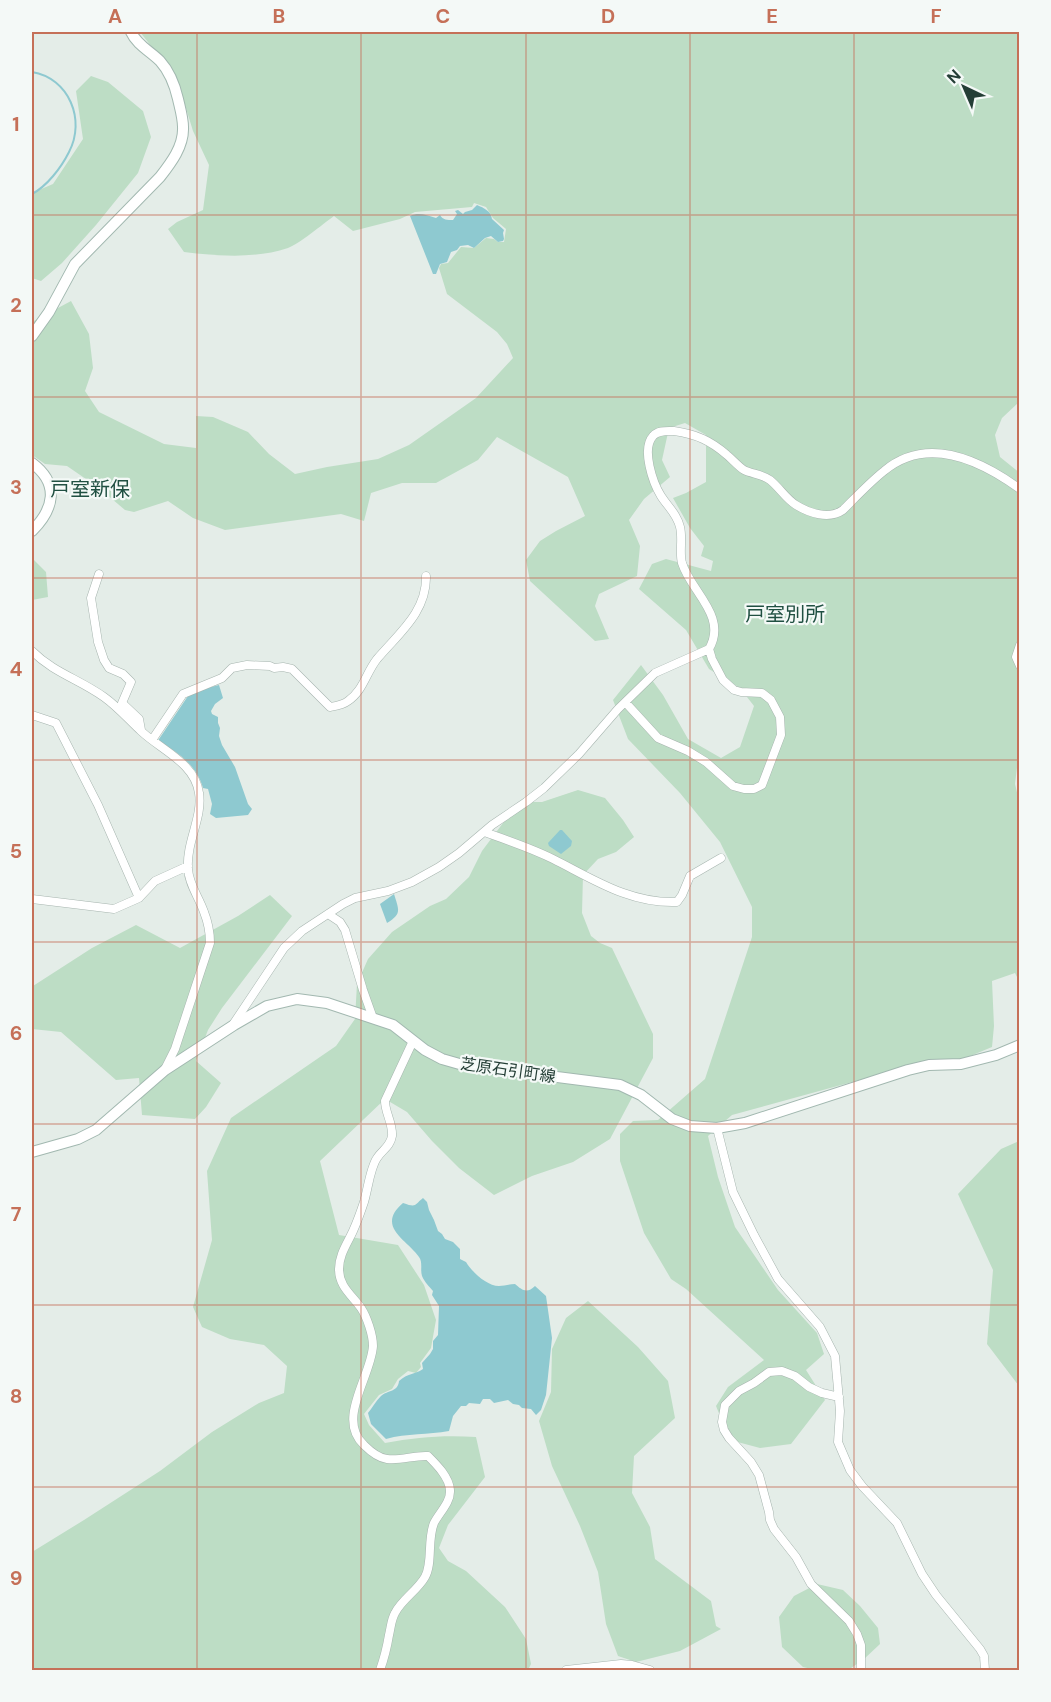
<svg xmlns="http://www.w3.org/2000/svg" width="1051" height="1702" font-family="'DM Sans','Noto Sans JP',sans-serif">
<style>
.green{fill:#bdddc5}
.water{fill:#8ec9d0}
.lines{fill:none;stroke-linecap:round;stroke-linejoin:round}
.stream{stroke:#8ec9d0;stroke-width:2}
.street-casing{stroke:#a7b5af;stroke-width:9}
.secondary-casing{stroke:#a2b8b0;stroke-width:12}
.street{stroke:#fff;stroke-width:8}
.secondary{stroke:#fff;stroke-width:10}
.grid{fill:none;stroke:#c57058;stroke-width:1.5;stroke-opacity:0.55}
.labels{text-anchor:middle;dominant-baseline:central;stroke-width:4.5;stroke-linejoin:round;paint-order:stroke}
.street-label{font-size:16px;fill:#243e36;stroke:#f4f9f7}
.quarter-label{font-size:20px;fill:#205042;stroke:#f4f9f7}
.neatline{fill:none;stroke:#c57058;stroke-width:2}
.grid-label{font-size:20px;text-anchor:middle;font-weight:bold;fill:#c57058}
</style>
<rect width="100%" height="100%" fill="#e4ede8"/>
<path class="green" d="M140 32H1019V402L1002 418 995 435 1000 457 1020 473V743L1015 784 1020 805 1019 981 1015 973 992 981 994 1026 992 1047 939 1069 863 1079 732 1115 708 1136 718 1177 735 1227 778 1290 817 1333 824 1354 806 1370 825 1400 791 1444 760 1448 730 1440 716 1406 728 1387 764 1360 686 1289 671 1279 644 1233 620 1161V1134L633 1121 658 1120 705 1079 752 937V907L720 842 680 793 628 739 613 700 641 665 663 695 688 739 721 758 740 747 754 706 740 688 709 669 686 630 639 589 652 564 666 559 711 571 713 561 701 556 704 546 690 528 673 498 686 493 706 482V435L685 423 669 428 662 460 670 477 644 499 629 520 640 546 637 576 599 594 595 606 609 639 595 641 530 581 526 560 540 541 556 531 585 516 568 477 497 437 478 460 436 483H402L371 493 364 521 341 514 225 530 193 518 168 501 134 512 125 510 99 488 67 466 45 464 32 455V322L71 301 89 334 93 368 85 391 99 412 164 444 196 448V416L213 417 248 432 269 454 295 474 327 467 378 459 409 445 476 398 513 358 507 344 497 332 447 294 439 268 441 264 448 263 461 247 474 248 486 238 494 239 498 242H504L506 229 493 218 486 207 474 203 472 207 415 212 400 219 353 231 334 216C323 224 299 244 288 248 255 259 218 256 184 252L168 229 177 222 203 210 209 165 193 131 177 79Z
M91 76 108 82 143 111 151 137 138 173 96 225 62 263 41 281 32 278V193L53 184 83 139 76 91Z
M32 560H34L46 572 48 597 32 600Z
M578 790 605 798 623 820 634 837 616 852 598 859 583 875 582 913 591 936 600 943 612 948 653 1034V1058L610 1139 573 1162 532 1176 494 1195 459 1168 432 1141 407 1112 385 1099 320 1161 339 1235 398 1245 424 1285 436 1320 431 1348 420 1363 421 1367 416 1373 408 1371 398 1379 392 1389 379 1395 364 1414 369 1425 385 1443C417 1437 444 1435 476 1437L485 1477 448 1525 439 1548 448 1561 466 1571 505 1607 526 1639 531 1664 528 1670H32V1552L84 1520 160 1471 212 1432 259 1403 284 1393 287 1366 264 1345 230 1339 202 1327 193 1307 212 1240 207 1171 231 1118 336 1046 355 1019 357 984 368 959 392 932 430 906 446 899 469 877 482 851 503 823 526 802H542Z
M270 895 292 916 222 1008 208 1030 196 1061 221 1083 206 1107 195 1119 142 1115 139 1078 116 1080 61 1032 32 1029V985L33 986 92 948 136 925 180 948 238 916Z
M1019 1141V1386L987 1344 993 1270 958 1194 1001 1149Z
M588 1301 638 1347 668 1381 675 1418 634 1456 632 1493 650 1527 655 1559 711 1601 716 1626 721 1629 680 1651 636 1662 618 1656 606 1624 598 1572 580 1526 552 1466 539 1421 551 1392 552 1349 566 1318Z
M817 1584 843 1590 860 1606 878 1628 880 1644 863 1660 848 1670H816L803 1667 782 1647 779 1617 794 1596Z"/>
<path class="water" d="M477 205C484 208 491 211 492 219L504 230 503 233 504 239 503 241 498 242 491 236 485 238 474 248 468 245 460 246 457 250 451 252 447 262 440 264 436 274H433L410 216C419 212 426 215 436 218L440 215C443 220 447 220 453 220L457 214 455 211 458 210 463 214 465 212 472 210Z
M219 685 223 698 215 704 211 711 212 714 218 717V723L220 728 219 736 222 745 235 767 248 804 252 809 248 815 216 818 210 814 212 804 208 789 203 788C197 766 177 750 157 742L188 696 203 689Z
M560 830H562L572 841 571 846 561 854 549 846 548 843Z
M394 894C399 910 402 914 387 923L380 904Z
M423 1198 427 1202 429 1210 434 1220 438 1231 442 1234 445 1239 453 1242 460 1249V1259L466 1262C472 1272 487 1286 499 1286 504 1286 510 1284 515 1284 522 1290 527 1294 535 1286L546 1296 552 1338 546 1395 541 1410 536 1415 531 1409 522 1408 519 1405 513 1404 508 1400 494 1403 490 1399H483L480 1404 469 1403 466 1406H461L453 1416 449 1431C428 1435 407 1433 386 1439L371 1424 368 1413C372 1408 376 1401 381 1396 388 1390 398 1392 399 1381 408 1373 414 1375 423 1369L422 1363 430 1354 433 1349V1341L438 1335 439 1306 432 1295 433 1291C429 1286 425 1283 422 1276 420 1270 423 1262 419 1257 408 1240 375 1227 403 1203 417 1208 414 1205 423 1198Z"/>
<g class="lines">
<path class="stream" d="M32 72C69 78 86 120 69 152 61 168 47 186 32 194"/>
<defs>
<path id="street" d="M99 574 91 598 98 642 104 660 109 668 123 674 131 682 122 703 139 719 141 730
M1020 645 1016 657 1020 666
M32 651C54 673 79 679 104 697 118 707 129 720 141 731 161 750 195 763 199 793 203 817 186 842 188 869 189 885 199 897 204 912 208 922 210 932 210 943L175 1049 165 1069
M626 703 658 738 688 751 706 762 733 786 744 789H754L762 785 781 735 780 717 771 700 762 693 741 692 734 690 723 680 712 659 709 649
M32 715 56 723 98 805 139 898
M152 740 183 694 222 678 232 668 247 665 270 666 274 668 283 667 292 669 330 707C336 706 343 705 348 701 363 691 366 673 377 659 398 634 427 612 426 576
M484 832C507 840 531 848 553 859 593 879 630 904 677 902L682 895 690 876 721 858
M32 899 114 909 139 898 155 881 188 866
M328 914 340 922 345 930 363 990 373 1018
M234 1023 284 948 302 931 343 904 355 898 388 891 412 882 439 867 459 853 492 825 526 802 544 788 579 754 618 709 655 673 709 649C728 616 691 592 682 563 679 552 683 539 680 527 677 514 668 507 661 496 653 483 641 449 653 436 658 430 667 431 674 431 696 434 711 441 727 455 733 460 738 466 744 470 752 474 762 474 770 480 779 487 786 499 796 505 809 513 829 520 843 510 856 497 869 483 884 471 927 435 980 460 1020 489
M717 1128 733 1192 754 1235 778 1279 820 1327 835 1356 840 1411 838 1442 850 1470 862 1486 897 1523 922 1574 936 1595 980 1649 984 1656 985 1670
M839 1397 822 1393 809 1387 795 1376 782 1371 769 1372 754 1383 739 1391 725 1405 722 1422 724 1430 729 1438 751 1462 759 1475 769 1512 770 1520 774 1529 796 1557 811 1584 849 1621 857 1634 861 1645V1670
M380 1670C384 1659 387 1647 389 1635 391 1627 391 1620 395 1613 402 1599 417 1591 425 1577 433 1563 427 1540 434 1523 439 1513 451 1502 450 1490 449 1477 437 1465 428 1456 414 1455 401 1461 387 1459 378 1458 370 1451 364 1445 336 1419 371 1377 373 1346 373 1335 367 1317 361 1308 352 1295 339 1287 339 1269 339 1255 347 1244 353 1231 357 1222 361 1211 364 1202 368 1189 370 1168 377 1158 383 1149 390 1147 392 1136 393 1123 385 1113 385 1101L413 1041
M566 1670 621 1664 632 1665 650 1670"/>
<path id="secondary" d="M32 336 49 312 75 264 160 177C171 163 184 146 183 127 183 118 180 108 178 99 175 86 170 72 160 61 150 51 137 45 131 32
M32 463C60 484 54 509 32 531
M32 1152 78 1139 96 1130 165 1070 234 1025 267 1006 297 999 327 1003 393 1025 425 1050 442 1059 463 1065 620 1085 641 1095 672 1119 690 1126 717 1128 745 1123 908 1070 929 1065 961 1064 996 1055 1020 1045"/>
</defs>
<use href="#street" class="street-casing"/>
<use href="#secondary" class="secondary-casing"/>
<use href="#street" class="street"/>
<use href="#secondary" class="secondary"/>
</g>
<path class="grid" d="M197 32V1670M361 32V1670M526 32V1670M690 32V1670M854 32V1670M32 215H1020M32 397H1020M32 578H1020M32 760H1020M32 942H1020M32 1124H1020M32 1305H1020M32 1487H1020"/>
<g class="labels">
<g class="street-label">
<text transform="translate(508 1070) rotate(8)">芝原石引町線</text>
</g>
<g class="quarter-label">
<text x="90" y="489">戸室新保</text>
<text x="785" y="614">戸室別所</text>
</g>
</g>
<rect width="1051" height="1702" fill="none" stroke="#f4f9f7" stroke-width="66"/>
<g transform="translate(964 87) rotate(316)" stroke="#f4f9f7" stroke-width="4.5" paint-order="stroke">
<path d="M0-4.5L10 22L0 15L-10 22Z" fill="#243e36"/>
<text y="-9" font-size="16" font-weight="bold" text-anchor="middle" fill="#243e36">N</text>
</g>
<rect x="33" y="33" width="985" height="1636" class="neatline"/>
<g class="grid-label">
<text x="115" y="23">A</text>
<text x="279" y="23">B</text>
<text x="443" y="23">C</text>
<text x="608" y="23">D</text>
<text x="772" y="23">E</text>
<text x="936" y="23">F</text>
<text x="16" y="131">1</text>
<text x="16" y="312">2</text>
<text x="16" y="494">3</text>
<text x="16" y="676">4</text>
<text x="16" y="858">5</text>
<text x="16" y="1040">6</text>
<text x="16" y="1221">7</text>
<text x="16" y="1403">8</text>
<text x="16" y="1585">9</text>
</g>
</svg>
